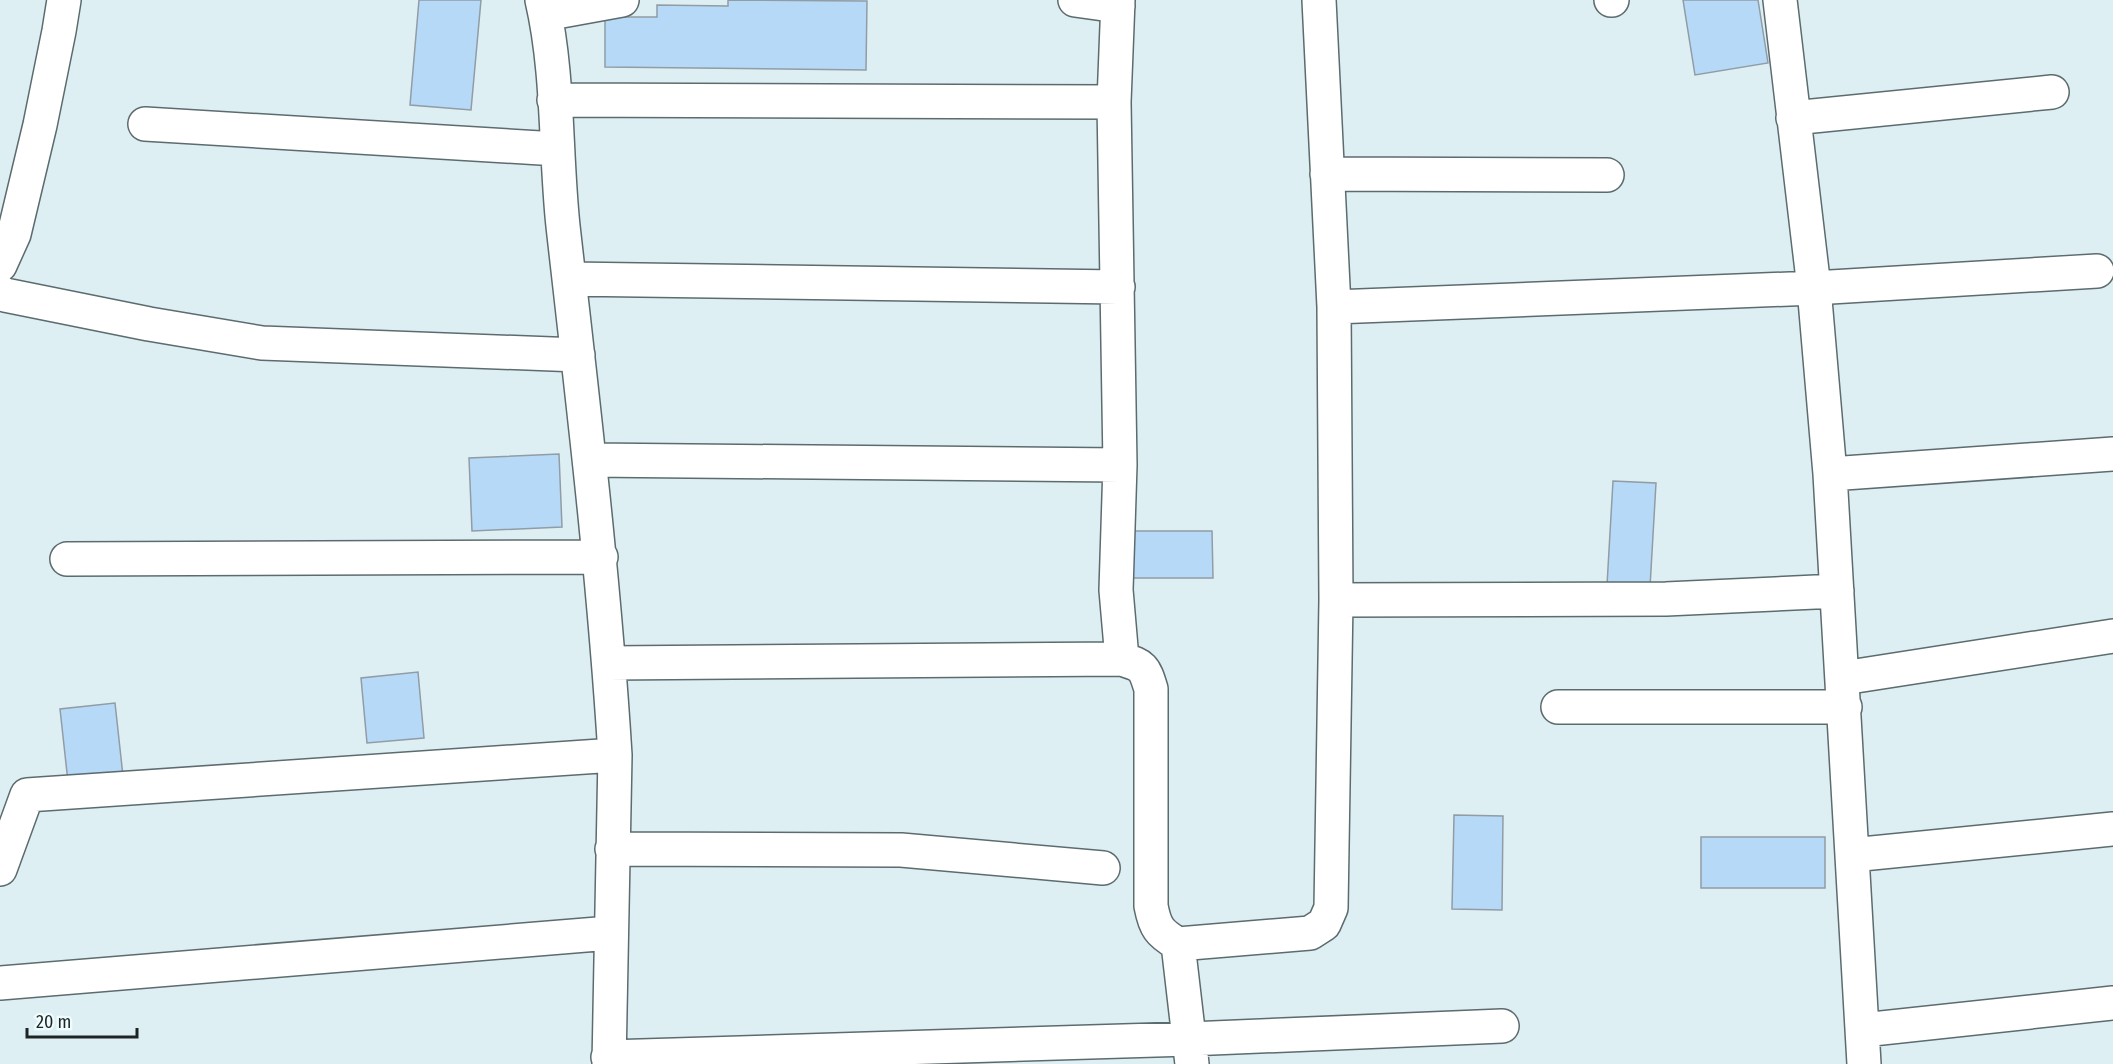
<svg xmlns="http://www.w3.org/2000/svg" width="2113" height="1064" font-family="'Fira Sans Condensed',sans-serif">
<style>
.building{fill:#b6d9f8;stroke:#919ca5;stroke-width:1.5}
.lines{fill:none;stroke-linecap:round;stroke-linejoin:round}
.street-casing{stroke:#5c6b6e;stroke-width:36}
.street{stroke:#fff;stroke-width:33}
</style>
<rect width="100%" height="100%" fill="#deeff3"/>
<path class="building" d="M419 0H481L471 110 410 105Z
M728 0 867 1 866 70 605 67V17H657V5L728 6Z
M1683 0H1758L1768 63 1695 75Z
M559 454 562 527 472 531 469 458Z
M1613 481 1656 483 1650 587 1607 585Z
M1127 531H1212L1213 578H1127Z
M418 672 424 738 367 743 361 678Z
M115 703 123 776 68 782 60 709Z
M1454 815 1503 816 1502 910 1452 909Z
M1701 837H1825V888H1701Z"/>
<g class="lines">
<defs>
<path id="street" d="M1075 0 1118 6
M1118 0 1114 102 1120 465 1116 590 1122 659C1143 666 1144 666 1151 689V906C1155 927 1159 933 1178 944L1192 1064
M1319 0 1334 307
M1611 0H1612
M1780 0 1814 288 2097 271
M545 14 622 0
M554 100 1114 102
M1793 118 2052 92
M145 124 557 149
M1327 174 1607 175
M0 265 14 234 40 125 59 31 64 0
M569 279 1118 287
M0 292 5 295 149 324 262 343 578 355
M591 460 1120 465
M1830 474 2113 454
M67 559 601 557
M1336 600 1666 599 1837 591
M609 663 1122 659
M1843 678 2113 636
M1558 707H1845
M612 849 901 850 1103 868
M1852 855 2113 829
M0 869 27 795 615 755C604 577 583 403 563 226 555 151 559 73 542 0
M1178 944 1310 933 1324 924 1331 908 1336 600 1334 307 1814 288 1830 474 1864 1064
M0 983 610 933
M1863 1030 2113 1003
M608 1057 1189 1039 1502 1026
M609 1064 615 755"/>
</defs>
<use href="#street" class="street-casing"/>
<use href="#street" class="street"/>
</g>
<path d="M27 1028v9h110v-9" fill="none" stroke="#1e2425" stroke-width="3"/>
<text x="36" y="1028" font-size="18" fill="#1e2425" stroke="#eefcfe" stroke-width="4.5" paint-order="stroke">20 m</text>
</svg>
